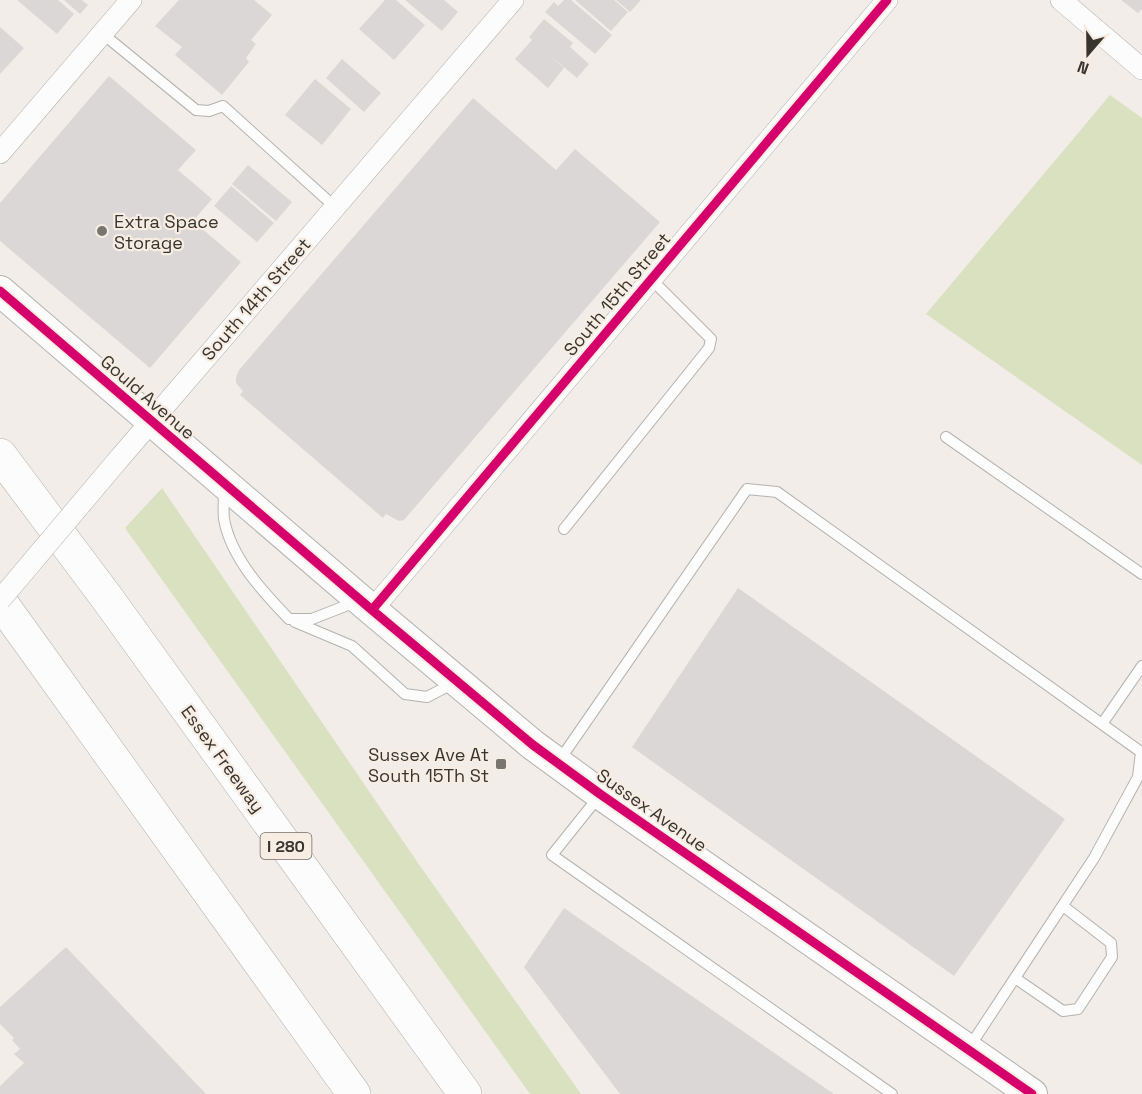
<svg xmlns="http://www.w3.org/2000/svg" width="1142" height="1094" font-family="'Space Grotesk',sans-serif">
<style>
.green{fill:#dae1c1}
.building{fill:#dbd7d6}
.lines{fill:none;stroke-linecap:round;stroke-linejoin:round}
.lane-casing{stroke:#b5b1ad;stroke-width:12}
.street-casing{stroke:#b5b1ad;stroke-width:22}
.secondary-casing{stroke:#b5b1ad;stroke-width:32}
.highway-casing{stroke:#b5b1ad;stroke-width:34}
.lane{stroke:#fdfcfc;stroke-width:10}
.street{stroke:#fdfcfc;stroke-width:21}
.secondary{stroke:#fdfcfc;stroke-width:30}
.highway{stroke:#fdfcfc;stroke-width:33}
.street-bridge-casing{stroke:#b5b1ad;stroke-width:22;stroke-linecap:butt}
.street-bridge{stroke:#fdfcfc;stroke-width:21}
.cycleway-casing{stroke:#f7ede3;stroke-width:13}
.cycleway{stroke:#d6006c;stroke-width:9}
.poi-dot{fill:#797570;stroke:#f7ede3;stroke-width:2}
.labels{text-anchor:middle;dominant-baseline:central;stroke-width:4.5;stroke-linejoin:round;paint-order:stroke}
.shield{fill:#f7ede3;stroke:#716c66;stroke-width:1.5}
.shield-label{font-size:16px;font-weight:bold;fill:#383430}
.poi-label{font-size:18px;fill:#383430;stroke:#f7ede3;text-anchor:start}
.street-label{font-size:18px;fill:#383430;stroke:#f7ede3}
</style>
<rect width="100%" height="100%" fill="#f2ede8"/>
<path class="green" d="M1110 95 1142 118V465L926 314Z
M162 488 418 863 581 1094H530L125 528Z"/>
<path class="building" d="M17 0H58L74 14 57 34Z
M64 0H82L88 5 80 14Z
M179 0H254L272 15 251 40 256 44 246 58 249 62 222 95 175 55 182 47 155 26Z
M385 0H396L425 25 394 60 359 29Z
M405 0H444L458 12 442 31Z
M564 0H571L612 35 595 54 545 12 554 2 558 6Z
M575 0H614L628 12 611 31Z
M616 0H641L630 12Z
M1121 0H1142V9L1138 13Z
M544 19 573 43 570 47 589 64 577 78 542 49 564 68 548 88 515 59 532 40 529 37Z
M0 27 24 48 0 74Z
M342 59 381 93 364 112 326 78Z
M109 76 196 150 178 170 212 199 193 221 241 262 150 368 0 241V203Z
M315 79 351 109 322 145 285 115Z
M473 98 556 170 575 149 660 222 404 520 399 521 386 514 383 518 240 395 243 391 236 383V378L239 370Z
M248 165 292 202 276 221 232 184Z
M231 186 274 223 257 242 214 206Z
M738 588 1065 819 954 976 632 747Z
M564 908 834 1094H620L524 967Z
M66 947 206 1094H0V1086L24 1063 14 1054 20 1049 12 1040 14 1038 0 1024V1007Z"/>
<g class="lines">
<defs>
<path id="lane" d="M103 34 196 110 209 111 223 106 335 207
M946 437 1142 574
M224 491C224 500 223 510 224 519 231 558 263 592 289 619H312L358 601
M564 529 709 348 711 339 651 279
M295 622 352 646 405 694 427 697 454 683
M1102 724 1142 666
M559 761 747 489 777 492 1141 752 1138 777 1094 858 968 1049
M600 795 552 855 892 1094
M1015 978 1063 1011 1078 1009 1112 957 1111 943 1063 906"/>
<path id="street" d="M1061 0 1142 69
M0 153 131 0
M118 460 513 0
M372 610 887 0"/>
<path id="secondary" d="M0 291 372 610 533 745 600 794 1032 1094"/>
<path id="highway" d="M0 455 107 598 465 1094
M0 601 354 1094"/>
</defs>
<use href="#lane" class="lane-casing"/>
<use href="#street" class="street-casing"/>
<use href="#secondary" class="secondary-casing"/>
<use href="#highway" class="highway-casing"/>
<use href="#lane" class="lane"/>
<use href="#street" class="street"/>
<use href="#secondary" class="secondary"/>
<use href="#highway" class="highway"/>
<defs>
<path id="street-bridge" d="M0 600 118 460"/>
</defs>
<use href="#street-bridge" class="street-bridge-casing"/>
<use href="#street-bridge" class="street-bridge"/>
<defs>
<path id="cycleway" d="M0 291 372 610 533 745 600 794 1032 1094
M372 610 887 0"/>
</defs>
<use href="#cycleway" class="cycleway-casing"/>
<use href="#cycleway" class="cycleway"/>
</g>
<g class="poi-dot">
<circle cx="102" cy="231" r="6"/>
<rect x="495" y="758" width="12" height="12" rx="3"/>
</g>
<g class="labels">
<rect class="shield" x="260.5" y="833" width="51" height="26" rx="4.5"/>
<g class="shield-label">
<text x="286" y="846">I 280</text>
</g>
<g class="poi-label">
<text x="114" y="221">Extra Space<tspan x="114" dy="21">Storage</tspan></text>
<text x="489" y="754" text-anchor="end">Sussex Ave At<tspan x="489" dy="21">South 15Th St</tspan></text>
</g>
<g class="street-label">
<text transform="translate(617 294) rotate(-50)">South 15th Street</text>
<text transform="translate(256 299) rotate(-49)">South 14th Street</text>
<text transform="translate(148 397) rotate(41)">Gould Avenue</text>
<text transform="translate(223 759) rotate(54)">Essex Freeway</text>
<text transform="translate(652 810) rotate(35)">Sussex Avenue</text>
</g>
</g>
<g transform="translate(1088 54) rotate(200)" stroke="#f7ede3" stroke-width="4.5" paint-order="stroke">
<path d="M0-4.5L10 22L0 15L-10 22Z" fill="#383430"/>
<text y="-9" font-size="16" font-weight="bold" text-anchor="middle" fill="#383430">N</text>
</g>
</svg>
